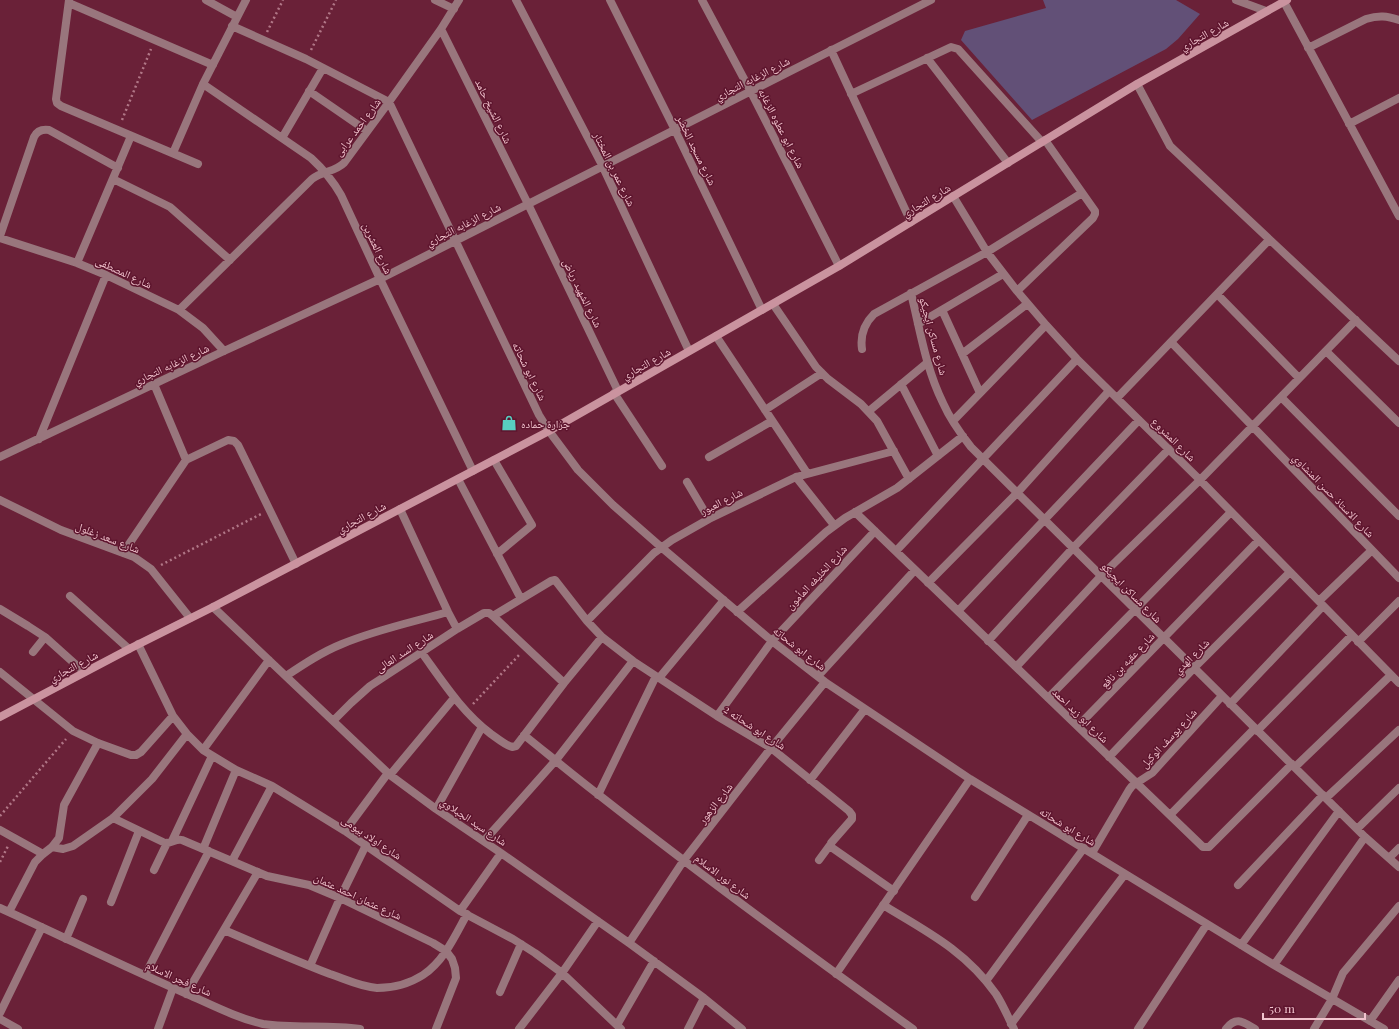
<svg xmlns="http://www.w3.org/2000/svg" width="1399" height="1029" font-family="'Playfair Display','Noto Naskh Arabic',serif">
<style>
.green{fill:#625077}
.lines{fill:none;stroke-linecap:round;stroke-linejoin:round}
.path{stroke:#b17787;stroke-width:2.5;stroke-dasharray:2 3;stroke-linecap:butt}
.street{stroke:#99767d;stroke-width:8}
.secondary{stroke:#ca939f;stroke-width:8}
.labels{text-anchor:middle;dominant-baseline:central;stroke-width:3;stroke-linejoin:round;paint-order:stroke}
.street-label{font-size:11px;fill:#f1c3cd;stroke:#5e152e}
.poi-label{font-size:11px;fill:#f1c3cd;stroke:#5e152e;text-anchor:start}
</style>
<rect width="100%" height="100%" fill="#6a2138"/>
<path class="green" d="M1043 0H1176L1200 14 1178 39 1166 49 1032 120 961 40 965 31 1046 8Z"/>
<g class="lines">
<path class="path" d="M267 32 283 0
M311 50 336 0
M122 120 151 49
M161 565 261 514
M473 704 520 654
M0 816 66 739
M0 862 8 846"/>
<path class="street" d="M69 0 56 99 57 103 61 106 198 164
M206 0 237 17
M435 0 454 9
M516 0 602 165 689 351
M610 0 675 130 762 310
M702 0 751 92 839 266
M1236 0 1266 11
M1284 2 1399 216
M69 3 213 65
M232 26 306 59 389 102 539 415 549 431 578 470 613 505 661 547 772 641 825 682 970 779 1274 965 1384 1029
M441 29 528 204 618 391
M1308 48 1366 19C1379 15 1387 16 1399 20
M831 50 911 222
M927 58 1008 163
M203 84 311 158C323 169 333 181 341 195L380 279 473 471
M1137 84 1170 146 1399 361
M309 91 367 131
M851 94 951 47 958 49 1042 142
M1349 124 1399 98
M282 138 323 68
M173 153 203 84 246 0
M113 179 170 207 230 260
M953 196 987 252 1017 291 1046 325 1077 359 1200 480 1399 683
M0 236 34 137C37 131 42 129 49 130L118 168
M0 238 77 263 106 275 179 310 203 328 224 351
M77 263 131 136
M1017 291 1093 218 1095 214V211L1045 140
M911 293C920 330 926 369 943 403 950 419 960 433 971 447L1365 837 1399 867
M1217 294 1299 378
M773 304 816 367 828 379 861 404 877 421 909 479
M179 310 312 179C322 171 335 172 344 163L389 102 441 29 459 0
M942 310 980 393
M918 324 1003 274
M716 336 807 473
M1171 342 1399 578
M862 349C860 335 864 324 874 314L987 252 1082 193
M1326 351 1399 423
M962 354 1027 304
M901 384 938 456
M614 393 662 466
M1281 397 1399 516
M1117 398 1269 240
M765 410 822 373
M869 411 928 362
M953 421 1046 325
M39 439 106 275
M0 457 224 351 380 279 931 0
M709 457 772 421
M186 460 228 440 234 441 238 445 296 564
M494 460 532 525 497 554
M796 477 834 525
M458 479 521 599
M687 482 709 519
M0 500 61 530 134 557 151 569 190 618
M400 509 448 612 457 629
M855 512 1203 847H1209L1292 764
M896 551 1077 359
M123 553 186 460 154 384
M928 583 1017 493 1109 391
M70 596 129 649
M1319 601 1372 550
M213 607 390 775 436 809 501 853 629 943 704 998 742 1029
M0 609 28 626 45 637 84 672
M958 611 1139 420
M737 612 826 532 845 518 897 488 963 436
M493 616 551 581 555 580 587 621 602 637 633 661 717 716 771 748 849 811 852 815V819L831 843V847L894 891
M587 621 654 553 672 540 709 519 796 477 894 451
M988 641 1073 548 1169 449
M1358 642 1399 601
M138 644 173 716 187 734 203 750 236 770 272 786 345 831 460 911 513 939 535 953 562 973 621 1029
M33 652 45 637
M422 653C443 682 462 712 491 734 498 739 505 745 512 747L516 746 564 683 602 637
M1016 667 1101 576 1200 480 1356 320
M0 672 73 731 98 743 131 755H136L141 752 173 716
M286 676C304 664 322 652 342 644 375 630 413 622 448 612
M818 676 915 570
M659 678 724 600
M1048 698 1231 512
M1230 704 1323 606
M717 716 772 641 875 531
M333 721 351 703 370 686 457 629 484 613H489L493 616 564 683
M1078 726 1259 540
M1257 731 1352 635
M524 735C549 755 574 776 599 795 702 876 807 953 913 1029
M203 750 269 660
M1109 757 1194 668 1290 572
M1295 767 1391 675
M390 775 454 698
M810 780 865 709
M598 795 656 676
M1326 798 1399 730
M436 809 482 727
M1170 815 1255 728
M113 818 165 843C171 844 176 838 182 840L267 876 309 885 340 898 433 943 446 951 452 959 455 968 456 978 436 1029
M1357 829 1399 788
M0 830 43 854
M345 831 388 773
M172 841 212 756
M484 841 556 760 633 661
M52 847 63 849 73 846 113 818 152 779 187 734
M203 849 236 770
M1092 853 1129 790 1132 786 1152 773 1222 696
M1389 858 1399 848
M819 860 830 845
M232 861 272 786
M154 870 167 843
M1238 885 1323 795
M975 897 1028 815
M111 902 139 831
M883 905C926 931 966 951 996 994 1003 1005 1008 1017 1014 1029
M0 908C62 936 124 967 187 994 212 1005 237 1018 263 1024 295 1029 328 1024 360 1029
M460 911 501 853
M9 912 35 862 43 854 52 847 59 838 64 805 98 743
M224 930C259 945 294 960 330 974 345 979 361 987 377 988 393 988 409 984 423 975 444 961 455 936 467 914
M66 939 83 899
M629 943 684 860 771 748 825 682
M1241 945 1339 811
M1274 965 1365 837
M310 966 340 898 366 845
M836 974 970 779
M145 975 209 851
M986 981 1084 848
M500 992 521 944
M186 994 258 872
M0 1013 42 927
M0 1019 18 1029
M1370 1021 1399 980
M1011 1024 1125 874
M617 1025 654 961
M158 1029 173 988
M519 1029 562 973 598 921
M688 1029 704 998
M1138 1029 1207 924
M1226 1029C1236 1016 1243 1022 1255 1029
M1314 1029 1332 999 1343 973 1399 906"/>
<path class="secondary" d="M0 717 129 649 213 607 549 431 839 266 1137 84 1287 0"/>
</g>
<defs>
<symbol id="shop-bare" viewBox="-9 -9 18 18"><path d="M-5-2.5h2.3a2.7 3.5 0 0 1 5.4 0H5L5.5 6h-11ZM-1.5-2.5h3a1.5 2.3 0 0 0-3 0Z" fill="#58cec0" stroke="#5e152e" stroke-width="2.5" paint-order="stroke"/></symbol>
</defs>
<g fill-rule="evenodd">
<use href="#shop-bare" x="498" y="412" width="22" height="22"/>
</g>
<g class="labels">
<g class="street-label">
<text transform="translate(1204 34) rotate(-29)">شارع التجاري</text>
<text transform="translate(752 78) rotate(-27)">شارع الزغابه التجاري</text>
<text transform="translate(494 111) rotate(64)">شارع الشيخ حامد</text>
<text transform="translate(357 127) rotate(-53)">شارع احمد عرابى</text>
<text transform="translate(782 128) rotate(63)">شارع ابو عطوه الزغابه</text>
<text transform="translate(697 150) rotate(64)">شارع مسجد الخضر</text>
<text transform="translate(615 169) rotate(64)">شارع عمر بن المختار</text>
<text transform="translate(926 200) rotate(-31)">شارع التجاري</text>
<text transform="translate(463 224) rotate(-27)">شارع الزغابه التجاري</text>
<text transform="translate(378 248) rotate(65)">شارع العشرين</text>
<text transform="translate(124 272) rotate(25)">شارع المصطفى</text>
<text transform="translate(583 293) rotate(64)">شارع الشهيد رياض</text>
<text transform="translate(934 336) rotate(75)">شارع مساكن ايجيكو</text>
<text transform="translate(646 363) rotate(-29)">شارع التجاري</text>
<text transform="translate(171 364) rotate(-25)">شارع الزغابه التجاري</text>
<text transform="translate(530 371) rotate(64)">شارع ابو شحاته</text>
<text transform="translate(1174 439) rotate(45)">شارع المشروع</text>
<text transform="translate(1334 495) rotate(46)">شارع الاستاذ حسن المنشاوي</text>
<text transform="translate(721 501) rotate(-27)">شارع العبور</text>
<text transform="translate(361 517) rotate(-28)">شارع التجاري</text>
<text transform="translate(108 537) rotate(21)">شارع سعد زغلول</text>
<text transform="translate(816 577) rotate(-47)">شارع الخليفه المأمون</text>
<text transform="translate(1132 592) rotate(45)">شارع مساكن ايجيكو</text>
<text transform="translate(800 648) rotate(38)">شارع ابو شحاته</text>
<text transform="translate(404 651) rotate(-33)">شارع السد العالى</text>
<text transform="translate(1191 656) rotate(-45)">شارع الهدي</text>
<text transform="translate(1127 660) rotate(-46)">شارع عقبه بن نافع</text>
<text transform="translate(73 666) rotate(-28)">شارع التجاري</text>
<text transform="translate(1081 715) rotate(44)">شارع ابو زيد احمد</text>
<text transform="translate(755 727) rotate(33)">شارع ابو شحاته 2</text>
<text transform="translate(1168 738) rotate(-47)">شارع يوسف الوكيل</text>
<text transform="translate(715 803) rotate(-52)">شارع الزهور</text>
<text transform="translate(474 821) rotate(34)">شارع سيد الجبلاوي</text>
<text transform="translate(1068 826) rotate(31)">شارع ابو شحاته</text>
<text transform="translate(372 837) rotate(34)">شارع اولاد بيومى</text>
<text transform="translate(723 876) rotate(37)">شارع نور الاسلام</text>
<text transform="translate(358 896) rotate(25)">شارع عثمان احمد عثمان</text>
<text transform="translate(179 978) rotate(24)">شارع فجر الاسلام</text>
</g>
<g class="poi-label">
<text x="521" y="423">جزارة حماده</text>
</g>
</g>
<path d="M1263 1013v6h102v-6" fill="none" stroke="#f1c3cd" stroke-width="2"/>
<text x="1269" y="1013" font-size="12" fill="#f1c3cd" stroke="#5e152e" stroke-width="3" paint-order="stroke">50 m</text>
</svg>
